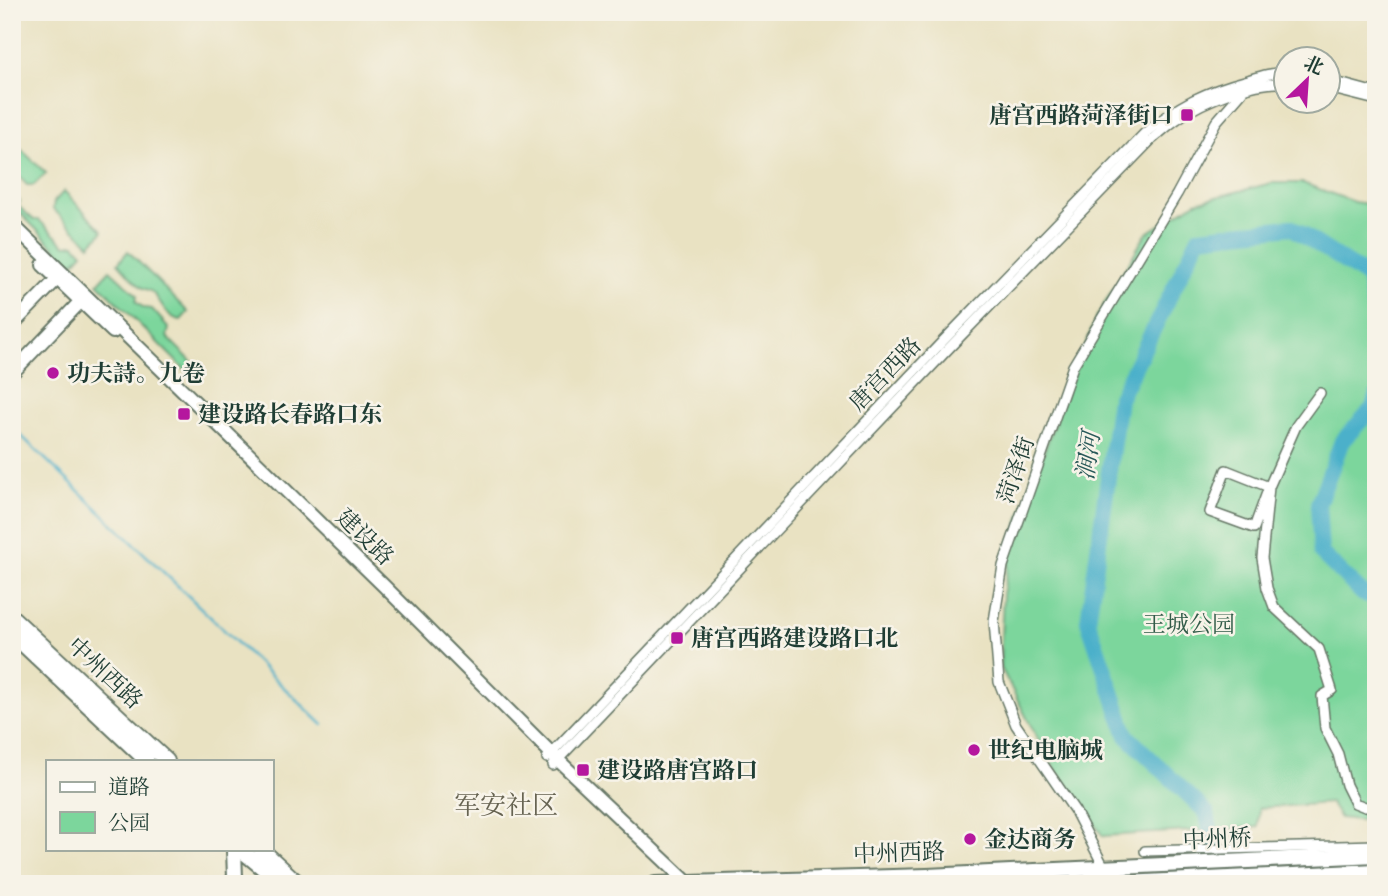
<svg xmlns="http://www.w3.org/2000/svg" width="1388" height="896" font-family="'IM FELL French Canon','Noto Serif SC',serif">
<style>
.green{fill:#7cd69c;stroke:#4e8a68;stroke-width:2}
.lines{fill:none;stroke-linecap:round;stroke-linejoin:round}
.stream{stroke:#4bb0ca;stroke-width:2.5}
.river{stroke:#4bb0ca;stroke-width:16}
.street-casing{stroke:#676;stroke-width:12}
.secondary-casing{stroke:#676;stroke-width:16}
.primary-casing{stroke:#676;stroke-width:18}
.street{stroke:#fff;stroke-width:9}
.secondary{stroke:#fff;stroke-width:12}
.primary{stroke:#fff;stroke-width:14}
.poi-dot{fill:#b5179e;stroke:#f7f3e8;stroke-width:2.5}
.labels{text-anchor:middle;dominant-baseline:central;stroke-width:5;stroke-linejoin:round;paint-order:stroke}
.poi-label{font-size:23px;font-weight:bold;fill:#1f3d34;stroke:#f7f3e8;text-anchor:start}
.street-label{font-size:23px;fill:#1f3d34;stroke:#f7f3e8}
.park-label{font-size:23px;fill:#325c49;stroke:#f7f3e8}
.water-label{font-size:24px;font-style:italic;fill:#2a5a5a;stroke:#f7f3e8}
.quarter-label{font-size:26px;fill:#676452;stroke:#f7f3e8}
</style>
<rect width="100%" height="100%" fill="#f7f3e8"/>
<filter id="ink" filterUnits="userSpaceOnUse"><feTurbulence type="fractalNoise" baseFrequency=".0143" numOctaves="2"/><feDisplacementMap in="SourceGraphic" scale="14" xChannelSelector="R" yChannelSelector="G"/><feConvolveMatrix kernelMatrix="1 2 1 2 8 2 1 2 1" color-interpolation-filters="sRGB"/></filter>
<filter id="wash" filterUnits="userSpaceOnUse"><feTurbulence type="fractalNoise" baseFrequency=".00686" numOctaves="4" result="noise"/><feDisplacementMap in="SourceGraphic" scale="28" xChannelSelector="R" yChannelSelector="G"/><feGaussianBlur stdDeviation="1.57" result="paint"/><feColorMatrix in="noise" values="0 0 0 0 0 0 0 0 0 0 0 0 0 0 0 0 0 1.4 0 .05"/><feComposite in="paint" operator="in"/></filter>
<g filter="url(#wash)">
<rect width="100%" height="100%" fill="#e9e2c2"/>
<path class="green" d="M12 141 46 173 34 185H27L12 169Z
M1272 183H1303L1354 202 1376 205V822L1340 818 1330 803 1259 808 1258 827 1103 836 1047 757 1000 666 1003 594 1013 537 1060 408 1096 318 1146 234 1196 202Z
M64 191 103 231 90 245 53 209 54 202Z
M12 194 20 201 18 206 34 220H39L65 245 75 244 83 253 72 265 12 205Z
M128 251 188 312 181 320C166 318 162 302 153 293 151 290 147 290 143 288 134 283 125 270 118 263Z
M110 270 137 295 136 302 144 308 152 309 169 328 167 337 197 367 191 376 98 283Z"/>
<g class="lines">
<path class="stream" d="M12 427 323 725"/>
<path class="river" d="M1376 397 1373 408 1342 441 1318 504 1321 553 1363 594 1376 597
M1218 877 1207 813 1127 736 1088 621 1119 399 1199 237 1291 227 1368 277 1376 318"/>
</g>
</g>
<g filter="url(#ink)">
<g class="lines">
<defs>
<path id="street" d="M1328 80 1376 93
M1328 88 1376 100
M1320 393 1296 426 1269 487 1262 558 1267 588 1274 607 1319 649 1332 690 1322 696 1325 728 1338 754 1346 785 1355 803 1365 807 1376 806
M1226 470 1269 487 1254 528 1210 512Z
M547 758 943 341 1145 133C1178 105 1206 91 1248 80 1261 76 1273 72 1286 73
M553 765 950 347 1151 140C1160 133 1168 125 1177 119 1203 100 1254 81 1286 83
M1145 851 1376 845
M1105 869 1075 811 1016 725 999 682 994 621 1003 566 1073 366 1177 194 1216 122 1242 92"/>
<path id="secondary" d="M12 224 384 586 558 760 687 882
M43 265 113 332
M12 325 57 279
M12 373 81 301"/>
<path id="primary" d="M12 617 167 761
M12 634 147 761
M240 849 282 884
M261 849 299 884
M230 884 235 878 234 849
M655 884 927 876 1376 855
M1105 884 1376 871"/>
</defs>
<use href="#street" class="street-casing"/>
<use href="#secondary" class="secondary-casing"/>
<use href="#primary" class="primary-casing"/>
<use href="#street" class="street"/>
<use href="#secondary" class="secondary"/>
<use href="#primary" class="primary"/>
</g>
</g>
<g class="poi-dot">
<rect x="1180" y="108" width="14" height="14" rx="3.5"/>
<circle cx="53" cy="373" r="7"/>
<rect x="177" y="407" width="14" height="14" rx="3.5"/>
<rect x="670" y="631" width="14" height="14" rx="3.5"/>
<circle cx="974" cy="750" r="7"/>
<rect x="576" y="763" width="14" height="14" rx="3.5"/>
<circle cx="970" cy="839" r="7"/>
</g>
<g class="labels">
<g class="poi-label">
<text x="1173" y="115" text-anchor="end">唐宫西路菏泽街口</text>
<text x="67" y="373">功夫詩。九卷</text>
<text x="198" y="414">建设路长春路口东</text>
<text x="691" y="638">唐宫西路建设路口北</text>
<text x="988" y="750">世纪电脑城</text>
<text x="597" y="770">建设路唐宫路口</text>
<text x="984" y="839">金达商务</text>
</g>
<g class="street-label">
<text transform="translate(885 374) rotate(-46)">唐宫西路</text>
<text transform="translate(1016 470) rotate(-71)">菏泽街</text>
<text transform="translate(365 537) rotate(44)">建设路</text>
<text transform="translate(105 673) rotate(43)">中州西路</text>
<text transform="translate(1217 839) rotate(-3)">中州桥</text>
<text transform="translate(899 853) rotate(-2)">中州西路</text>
</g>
<g class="park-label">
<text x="1189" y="624">王城公园</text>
</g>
<g class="water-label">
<text transform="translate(1088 456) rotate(-82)">涧河</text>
</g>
<g class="quarter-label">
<text x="506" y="805">军安社区</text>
</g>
</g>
<rect width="1388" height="896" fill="none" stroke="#f7f3e8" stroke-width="42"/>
<rect x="46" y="760" width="228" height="91" fill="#f7f3e8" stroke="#a1aaa0" stroke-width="2"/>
<rect x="60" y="782" width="35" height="10" fill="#ffffff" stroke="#a1aaa0" stroke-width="2"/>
<text x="108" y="794" font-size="21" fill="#1f3d34">道路</text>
<rect x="60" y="812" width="35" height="21" fill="#7cd69c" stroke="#a1aaa0" stroke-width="2"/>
<text x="108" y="830" font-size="21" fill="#1f3d34">公园</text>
<g transform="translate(1307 80) rotate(25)"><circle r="33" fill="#f7f3e8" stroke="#a1aaa0" stroke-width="2"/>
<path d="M0-5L12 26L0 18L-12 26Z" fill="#b5179e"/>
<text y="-10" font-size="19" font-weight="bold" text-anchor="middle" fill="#1f3d34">北</text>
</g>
</svg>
